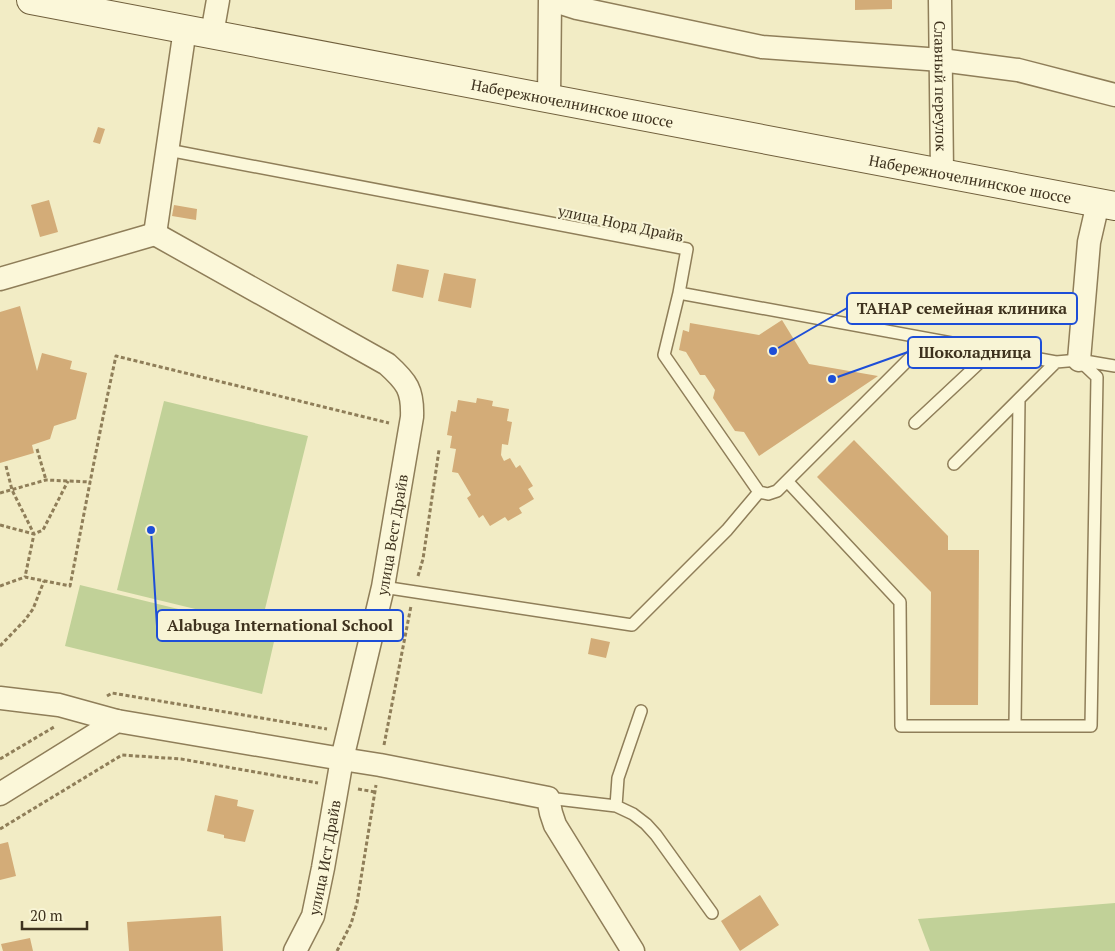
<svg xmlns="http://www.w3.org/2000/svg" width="1115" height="951" font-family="'PT Serif',serif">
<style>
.green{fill:#c1d198}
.building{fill:#d3ac78}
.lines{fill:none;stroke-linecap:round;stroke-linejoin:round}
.lane-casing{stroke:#8f7e59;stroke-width:14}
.street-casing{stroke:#8f7e59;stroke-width:25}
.secondary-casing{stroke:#705f3c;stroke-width:30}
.path{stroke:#8f7e59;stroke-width:3;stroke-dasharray:4 2.5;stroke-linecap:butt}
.lane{stroke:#fbf7d9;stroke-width:11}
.street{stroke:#fbf7d9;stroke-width:22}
.secondary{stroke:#fbf7d9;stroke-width:28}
.labels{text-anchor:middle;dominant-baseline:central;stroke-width:4;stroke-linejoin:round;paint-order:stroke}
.street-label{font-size:15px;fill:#3e321e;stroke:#f8f4d5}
.leader{fill:none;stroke:#1d4ed8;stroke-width:2}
.callout-dot{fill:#1d4ed8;stroke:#f8f4d5;stroke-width:2}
.callout{fill:#f8f4d5;stroke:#1d4ed8;stroke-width:2}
.callout-label{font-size:16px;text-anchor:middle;font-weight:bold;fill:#3e321e}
</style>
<rect width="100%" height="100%" fill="#f2ecc5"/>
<path class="green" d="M164 401 308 436 261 625 117 590Z
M80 585 276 633 262 694 65 646Z
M1115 903V951H930L918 919Z"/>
<path class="building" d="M855 0H892V9L855 10Z
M98 127 105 129 100 144 93 142Z
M49 200 58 232 40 237 31 205Z
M174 205 197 209 196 220 172 216Z
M397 264 429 270 423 298 392 291Z
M444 273 476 279 471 308 438 301Z
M20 306 37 371 42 353 72 361 70 369 87 373 76 419 54 426 50 439 32 445 34 453 0 463V312Z
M782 320 809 364 878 376 759 456 744 432 735 431 713 398 715 390 705 375H700L686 352 679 350 683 330 689 332 690 323 759 335Z
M477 398 493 401 492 406 509 409 507 421 512 422 508 445 502 444 501 455 504 461 510 458 516 468 520 465 533 486 528 489 534 499 519 508 522 513 508 521 505 517 490 526 483 515 479 518 467 498 471 495 458 473 452 472 456 449 450 448 452 436 447 435 451 411 456 412 458 400 476 403Z
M854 440 948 536V550H979L978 705H930L931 592 817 477Z
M591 638 610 642 606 658 588 654Z
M215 795 238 800 237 806 254 810 245 842 224 838V835L207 831Z
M8 842 16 876 0 880V844Z
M760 895 779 925 740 951 721 921Z
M221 916 223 951H129L127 922Z
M30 938 33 951H3L1 944Z"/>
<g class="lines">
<defs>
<path id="lane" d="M168 150 687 249 679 293 1056 362 1079 360 1115 366
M679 293 664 355 759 492 768 494 777 491 929 339
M915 423 992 351
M954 464 1056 362
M787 481 900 602 901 726H1091L1097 377 1079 360
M383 587 632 625 727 530 759 492
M1015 726 1019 399
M548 798 616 806 633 814 646 824 656 835 712 913
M616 806 618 778 641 711"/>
<g id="street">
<path d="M552 0 577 8 762 47 941 60 1018 70 1115 95"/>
<path id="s1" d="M940 0 942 172"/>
<path d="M212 34 218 0"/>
<path d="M549 98 550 0"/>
<path d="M155 234 185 29"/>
<path d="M0 279 155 234"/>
<path d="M1079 360 1089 242 1098 203"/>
<path d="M0 698 59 705 117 721"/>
<path id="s2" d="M0 794 117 721 342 759 383 587 412 417C413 390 407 382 387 364L155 234"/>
<path id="s3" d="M295 951 313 916 323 868 342 759 380 765 548 798 551 813 555 825 633 951"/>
</g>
<g id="secondary">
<path id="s4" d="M31 0 1115 206"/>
</g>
</defs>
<use href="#lane" class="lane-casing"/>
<use href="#street" class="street-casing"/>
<use href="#secondary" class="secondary-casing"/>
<path class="path" d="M37 449 46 480
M6 466 12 490 34 534 25 577
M0 493 46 480 91 482
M0 525 34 534 43 530 68 481
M418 576 423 559 439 450
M0 586 25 577 70 586C85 509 99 433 116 356L389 423
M0 646 25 620 33 609 44 581
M107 696 112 693 327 729
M384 745 411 606
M0 759 54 727
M358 789 375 792
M0 829 122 755 181 759 318 783
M337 951 351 924 357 903 376 785"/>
<use href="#lane" class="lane"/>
<use href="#street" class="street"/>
<use href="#secondary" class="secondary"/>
</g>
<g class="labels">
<g class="street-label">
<text stroke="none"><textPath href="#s1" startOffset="86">Славный переулок</textPath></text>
<text stroke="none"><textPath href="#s4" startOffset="551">Набережночелнинское шоссе</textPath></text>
<text stroke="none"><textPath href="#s4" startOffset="956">Набережночелнинское шоссе</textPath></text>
<text transform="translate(621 223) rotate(12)">улица Норд Драйв</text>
<text stroke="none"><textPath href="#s2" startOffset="596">улица Вест Драйв</textPath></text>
<text stroke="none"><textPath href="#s3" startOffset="99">улица Ист Драйв</textPath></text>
</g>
</g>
<path class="leader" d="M773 351L847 308M832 379L908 352M151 530L157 626"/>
<g class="callout-dot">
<circle cx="773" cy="351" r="5"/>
<circle cx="832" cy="379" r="5"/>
<circle cx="151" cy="530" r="5"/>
</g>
<g class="callout">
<rect x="847" y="293" width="230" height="31" rx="5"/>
<rect x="908" y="337" width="133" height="31" rx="5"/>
<rect x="157" y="610" width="246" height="31" rx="5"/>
</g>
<g class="callout-label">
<text x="962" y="314">ТАНАР семейная клиника</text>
<text x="975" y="358">Шоколадница</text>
<text x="280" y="631">Alabuga International School</text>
</g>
<path d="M22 921v8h65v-8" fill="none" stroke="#3e321e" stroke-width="2.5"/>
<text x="30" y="921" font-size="15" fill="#3e321e" stroke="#f8f4d5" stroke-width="4" paint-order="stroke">20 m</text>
</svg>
